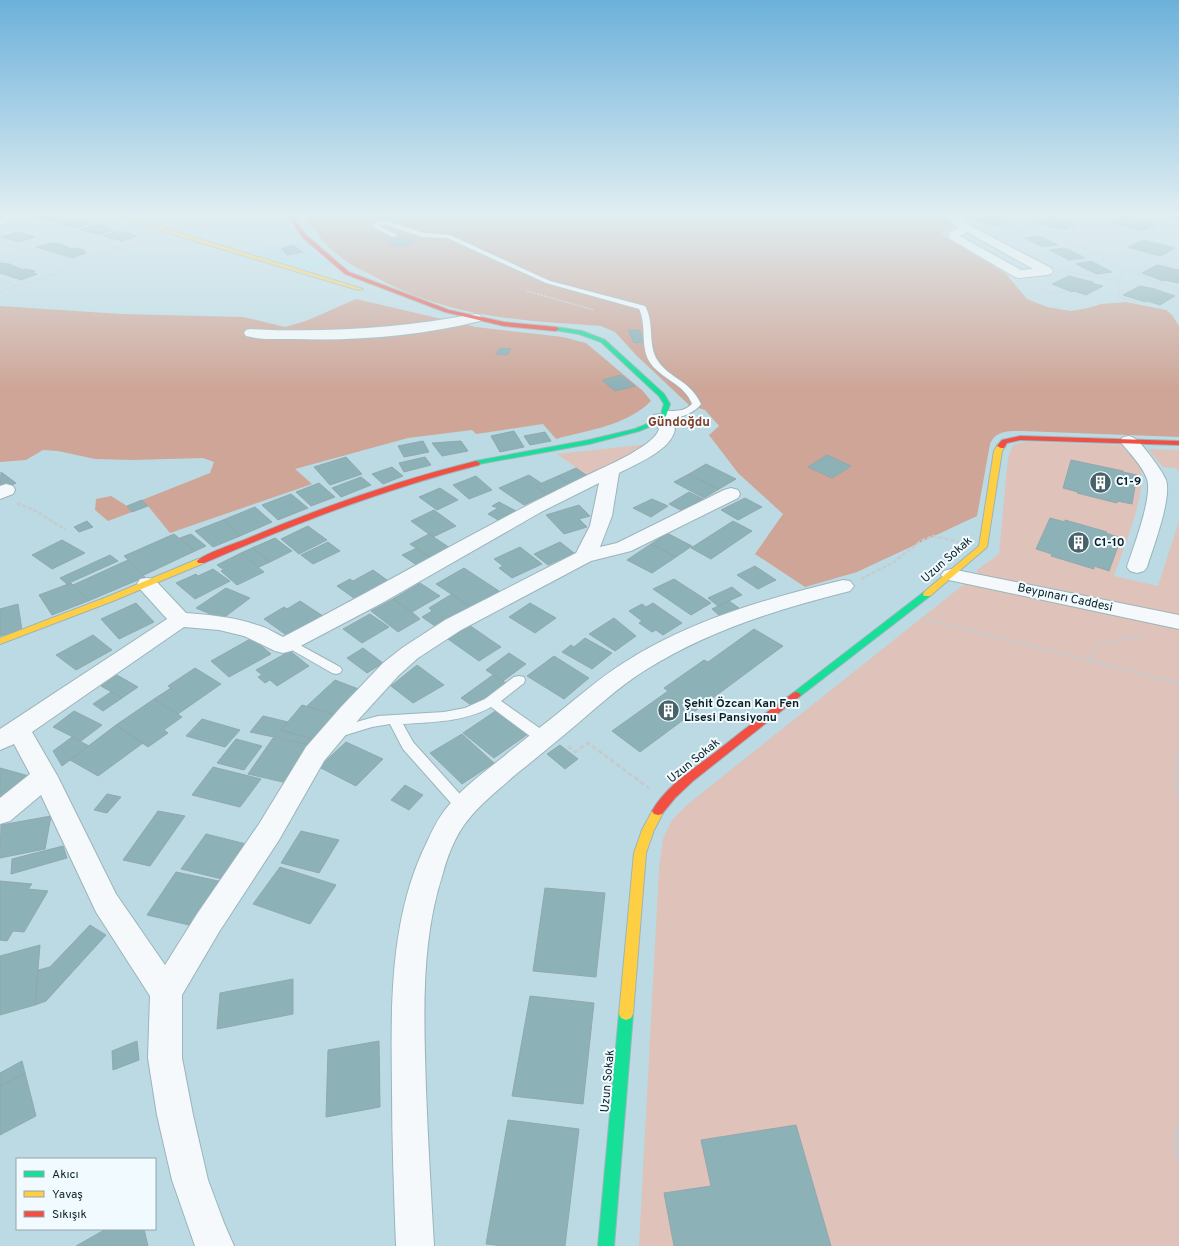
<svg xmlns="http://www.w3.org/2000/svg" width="1179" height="1246" font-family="Overpass,sans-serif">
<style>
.built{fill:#a8d9e8}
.green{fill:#dfc2b9}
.forest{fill:#cea597}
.building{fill:#8cb1b6;stroke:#90a9ae}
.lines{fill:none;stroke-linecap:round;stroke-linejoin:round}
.lane-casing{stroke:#9cb4bb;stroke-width:2}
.street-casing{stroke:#9cb4bb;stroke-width:2}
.fast-casing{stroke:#9cb4bb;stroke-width:2}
.slow-casing{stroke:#9cb4bb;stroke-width:2}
.jam-casing{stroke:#9cb4bb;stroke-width:2}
.path-far3{stroke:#c4cccf;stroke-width:1.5;stroke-dasharray:2.5 1;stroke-linecap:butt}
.path-far2{stroke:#c4cccf;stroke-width:2.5;stroke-dasharray:4 2;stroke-linecap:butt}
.path-far1{stroke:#c4cccf;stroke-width:3;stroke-dasharray:5 2.5;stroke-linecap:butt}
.path{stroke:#c4cccf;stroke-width:4;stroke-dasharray:6 3;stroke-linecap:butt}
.lane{fill:#f5f9fb;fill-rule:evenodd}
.street{fill:#f5f9fb;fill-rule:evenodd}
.fast{fill:#16e098;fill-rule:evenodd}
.slow{fill:#ffcf43;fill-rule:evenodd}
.jam{fill:#f24e42;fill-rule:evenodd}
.labels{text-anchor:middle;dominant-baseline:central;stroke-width:4;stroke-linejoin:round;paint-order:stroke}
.poi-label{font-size:12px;font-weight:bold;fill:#0a2127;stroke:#f1fbff;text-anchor:start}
.street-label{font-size:12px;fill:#0a2127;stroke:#f1fbff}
.far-district-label{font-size:13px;font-weight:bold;fill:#803c25;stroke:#f1fbff}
</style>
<rect width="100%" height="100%" fill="#bcdae3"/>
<path class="built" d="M298 241 332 264 314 271 249 252Z"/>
<path class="green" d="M1026 442 1121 445C1126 451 1135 458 1139 466 1150 487 1122 552 1114 576L1158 586 1179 521V617L978 574 977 570 999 554 1008 457 1013 445Z
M649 444 589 477 557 454Z
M1148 449 1179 450V473L1176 468 1163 467Z
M968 581 1179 626V1246H639L659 869 663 839 672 820 688 804Z"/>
<path class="forest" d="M305 216H944L949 219 953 227 944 231 942 233 945 237 1005 273 1027 299 1047 307 1071 311 1088 308 1101 304 1126 302 1166 310 1172 315 1179 326V437L1023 431C1009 431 996 430 990 444L977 516 857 572 805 587 755 554 783 514 738 473 709 435 719 426 705 410 689 405 636 355 615 332 601 326C522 321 448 317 377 278 364 271 349 265 338 255 324 244 314 230 305 216Z
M356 299 476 327 563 337 586 343 643 391 651 401C626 426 588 430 556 439L543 424 476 434 472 430 408 438 295 469 312 484 170 533 148 506 108 521 95 510 96 499 111 496 127 506 210 473 214 462 203 458 133 460 95 459 58 451 43 450 26 460 0 462V306L121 314 243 317 285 327 306 321Z"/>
<path class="building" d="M38 216H62L65 217 50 222 33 217Z
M361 216H377L379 218 364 220Z
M977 216H1000L1013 220 997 226 969 219Z
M1049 216 1061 218 1077 224 1063 230 1033 222Z
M1126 216 1142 220 1156 224 1142 231 1111 223Z
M71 219H77L89 223 75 228 57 223Z
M94 225H100L113 230 99 235 80 230Z
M118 231 123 232 137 236 123 241 103 236Z
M17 232 22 233 35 237 19 242 1 237Z
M401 236 415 242 399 247 386 241Z
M1039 236 1044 238 1058 245 1043 247 1024 238Z
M1143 240 1161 244 1175 248 1161 256 1148 253 1128 247Z
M51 243H58L72 249 75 248 85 250 82 251 86 253 72 258 36 247Z
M293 245 303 252 287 255 281 249Z
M1064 248 1070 250 1085 258 1069 260 1050 250Z
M1091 261 1097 264 1112 272 1096 274 1076 264Z
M0 263 9 264 23 270 26 269 35 271 32 273 37 274 21 280 0 273Z
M1157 265 1179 270V282L1177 283 1165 280 1163 281 1142 273Z
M1069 276 1093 282 1091 283 1103 286 1086 295 1074 291 1072 292 1052 284Z
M1140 286 1155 289 1175 296 1160 305 1147 301 1145 302 1123 295Z
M628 330H639L646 342 634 343Z
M500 348 511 349 507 355 496 354Z
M621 375 635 386 615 391 602 380Z
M514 431 524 447 500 452 491 436Z
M545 432 551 441 530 445 524 436Z
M423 441 429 452 404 457 398 446Z
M461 441 468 451 442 456 432 443Z
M827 455 851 466 832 478 808 467Z
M346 457 362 474 330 485 314 467Z
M425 457 431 465 404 472 399 463Z
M1071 460 1123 471V472L1137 475 1132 504 1117 501V503L1077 493 1078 492 1063 488Z
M706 464 736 479 719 489 689 474Z
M392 467 403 476 383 484 372 474Z
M576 468 589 477 571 485 558 476Z
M1 472 16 483 0 490Z
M689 474 719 489 704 498 674 482Z
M529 475 541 483 535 486 547 494 524 505 499 488Z
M476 476 492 490 469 499 453 485Z
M558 476 571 485 547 494 535 486Z
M361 477 371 485 341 497 332 488Z
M319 483 335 497 311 506 296 492Z
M440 488 458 500 437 510 419 497Z
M689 492 707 501 686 513 669 504Z
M291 494 308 508 278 520 262 505Z
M745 498 762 507 738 520 721 510Z
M652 499 668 506 651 517 633 508Z
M142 500 148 506 132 512 127 506Z
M499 502 516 511 500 521 488 514 498 508 492 506Z
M579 505 590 516 579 519 587 527 564 534 546 515Z
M255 507 272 522 240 536 223 520Z
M434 510 456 526 433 537 411 521Z
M1050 518 1065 522V520L1107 532 1106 533 1121 538 1109 571 1094 566V569L1051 556 1052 554 1036 549Z
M223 520 240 536 213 547 195 531Z
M87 521 93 527 79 532 74 527Z
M733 521 752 531 711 559 691 548Z
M308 526 327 540 299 554 281 539Z
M667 533 692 546 676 557 651 544Z
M174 534 195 551 144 575 124 556Z
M191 534 206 546 195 551 180 538Z
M429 534 453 550 434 560 410 544Z
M275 538 292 551 270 562 252 548Z
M62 540 85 553 52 569 32 555Z
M328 542 340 551 313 564 301 555Z
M560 542 574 553 548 565 534 554Z
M651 544 676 557 652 573 627 560Z
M520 547 542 564 512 578 499 568 503 566 494 559Z
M252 548 270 562 259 567 241 553Z
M417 548 434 560 421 568 402 555Z
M241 553 264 572 237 585 221 571 224 570 217 565Z
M110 555 118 561 67 584 60 578Z
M128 560 145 577 88 601 73 585Z
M755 566 776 580 758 589 737 575Z
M464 568 499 591 471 607 436 584Z
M213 569 230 581 195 599 176 583 196 574 198 576Z
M373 570 391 583 358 601 337 586 350 579 353 581Z
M674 579 711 603 691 615 653 589Z
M71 583 88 601 52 615 39 595Z
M420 583 440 596 412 612 393 599Z
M732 587 742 595 718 606 708 598Z
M226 588 250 598 222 619 196 608Z
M452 594 471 607 438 628 422 617 432 611 429 608Z
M393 599 412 612 420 619 398 632 371 611Z
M300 601 323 616 289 637 264 619 284 607 287 609Z
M729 601 739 608 721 617 712 609Z
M136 603 154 622 119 639 101 619Z
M530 603 556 618 535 633 509 617Z
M653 603 682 623 663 635 656 630 652 632 639 623 642 621 629 611 642 604 646 607Z
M18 604 22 630 0 636V609Z
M370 614 389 627 362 643 343 629Z
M614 618 636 636 615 651 589 634Z
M469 625 501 647 479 661 448 639Z
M754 629 783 646 640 752 612 731 668 691 664 688 704 660 708 662Z
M93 635 112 650 76 670 56 655Z
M252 638 271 654 229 677 211 661Z
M585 638 612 653 592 669 562 652 571 645 574 647Z
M363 648 383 663 367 673 347 658Z
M290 651 309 666 277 686 270 680 265 683 258 677 262 675 256 670Z
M509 653 526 664 503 681 486 670Z
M554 656 589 678 564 699 527 676Z
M417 665 444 685 413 703 391 686Z
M195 668 221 684 178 714 154 699 171 688 168 686Z
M117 675 138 687 122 698 101 686Z
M493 675 506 683 474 707 461 698Z
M335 680 361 690 336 715 307 706Z
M111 692 122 698 103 711 93 704Z
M154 699 182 717 164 730 168 733 148 747 116 725Z
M302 705 336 715 316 740 281 730Z
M497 710 528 734 494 758 463 733Z
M74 711 102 725 81 741 53 727Z
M263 716 288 722 281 730 316 740 311 745 250 732Z
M202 719 240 730 225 747 186 736Z
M116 725 143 743 98 776 70 760Z
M462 734 494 763 462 784 430 753Z
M72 737 89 746 62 766 53 751Z
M273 738 311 745 287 783 248 774Z
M236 739 262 746 244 770 217 763Z
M346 742 383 759 356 786 319 767Z
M560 745 578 759 565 769 547 754Z
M213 767 261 779 240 807 192 795Z
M0 768 29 776 0 805Z
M405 785 423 795 409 810 391 800Z
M107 794 121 797 107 813 94 810Z
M158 811 185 816 150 866 123 860Z
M51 816 45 849 0 858 1 825Z
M301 831 339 840 319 873 281 863Z
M206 834 246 844 222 879 181 869Z
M63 846 67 858 11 874 12 859Z
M280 867 336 885 310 924 253 904Z
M176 872 223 882 206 909 200 907 189 925 147 915Z
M0 881 32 884 28 889 48 891 24 932 13 931 7 941 0 940Z
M545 888 605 893 596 977 533 971Z
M90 925 106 935 46 1001 35 1005 38 970 50 967Z
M40 945 35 1005 0 1015V956Z
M293 979V1014L217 1029 220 993Z
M530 996 594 1003 583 1104 512 1096Z
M137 1041 139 1060 113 1070 112 1051Z
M379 1041 380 1107 326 1117 328 1050Z
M22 1061 25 1073 0 1086V1073Z
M25 1073 36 1116 0 1135V1086Z
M508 1120 579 1129 565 1246H503L486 1244Z
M796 1125 831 1246H674L664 1193 711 1186 701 1140Z
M106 1229H144L148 1246H76Z"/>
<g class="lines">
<defs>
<path id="lane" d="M387 221 424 233 450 235 550 281 645 306C655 323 647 345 658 361 670 379 690 380 701 404 694 414 670 424 660 414 667 407 680 416 692 404 684 383 660 379 649 361 640 345 647 325 639 309L546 283 447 238 423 237 386 225 379 226 396 234 397 235 394 237 376 229 372 225 378 222Z
M289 639 340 667 342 670 340 673 336 674 332 673 285 646 283 643 285 640Z
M519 676 524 677 525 680 524 683 501 701 548 734 550 738 548 742 543 743 538 742 491 707C464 722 433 722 403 724L413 742 468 803 470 807 468 811 463 813 458 811 403 749 390 724 372 727 336 738 331 737 329 733 331 729 378 716 444 712 465 708 485 699 514 677Z"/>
<path id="street" d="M5 216H19L17 218 0 226V218Z
M947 216H959L971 226 1051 268 1053 271 1051 274 1047 275 1019 278 1015 277 950 239 948 237 950 232 958 228ZM967 232 1033 269 1021 270 960 236Z
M475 314 480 315 482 318 480 321C420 336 356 341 295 339 279 339 261 340 246 336L244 333 246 330 251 329C327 333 400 328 475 314Z
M660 414 666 415 675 429C672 450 636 464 619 473L612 516 600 547 617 543 724 490 731 488 738 490 740 494 738 498 631 551 591 561 461 630 418 658 399 675 359 719 324 761 279 840 219 932 182 995V1058L193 1115 208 1180 224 1223 234 1246H195L172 1180 157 1115 148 1058 150 996 96 912 41 795 10 821 0 824V798L30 774 14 744 0 750V729L167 619 140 589 137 584 140 579 147 578 154 579 186 613C210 615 234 617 257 625 266 627 275 633 283 637 387 583 488 523 594 472 609 465 655 445 659 429L652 419 654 415ZM599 483 590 526 576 553 445 620 402 648 383 663 341 707 306 747 259 824 197 914 165 965 116 894 58 777 32 732 184 627 219 630 244 636 275 651 283 653 291 651 382 603 541 512Z
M1129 436C1138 438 1143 447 1149 454 1155 462 1162 471 1166 480 1172 498 1153 548 1147 567L1144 571 1137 573 1130 571 1127 567C1133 548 1153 497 1147 479 1142 465 1129 453 1120 441L1123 437Z
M6 484 13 486 15 490 13 494 0 499V486Z
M951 569 1179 615V629L944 579 941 575 944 571Z
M843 580 850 581 854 586 850 591C778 609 707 631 644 671 617 688 594 710 570 730 552 745 534 760 515 775 496 792 476 807 462 828 453 842 447 858 443 873 420 943 424 1018 426 1090 428 1142 431 1194 434 1246H396C394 1194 392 1142 392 1090 391 1007 389 918 427 842 432 831 437 820 445 810 460 790 479 776 498 761 516 746 534 732 552 718 576 699 599 678 625 662 691 620 768 598 843 580Z"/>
<path id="fast" d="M556 327 582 331 605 340 664 394 670 404 666 416 656 424 639 431 589 444 473 465 472 463 476 461 589 440 635 429 652 422 661 414 664 404 659 396 601 342 579 334 554 330V328Z
M927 591 930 592 931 594 930 596 799 697H793L791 695 793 693 924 592Z
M626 1008 631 1010 633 1014 614 1246H598L619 1014 621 1010Z"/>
<path id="slow" d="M120 216H125L363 289 358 290 168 233Z
M998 444H1001L1005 446 1002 451 987 547 930 596H924L923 594 924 592 979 546 994 451Z
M198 559H204L205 561 204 563 113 601 0 644V638L107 597Z
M658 807 662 808 664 811 654 830 646 853 633 1014 631 1018 626 1020 621 1018 619 1014 634 853 642 830 654 808Z"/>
<path id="jam" d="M288 216H292L307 236 349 272 449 310 504 322 556 327 559 329 556 331 504 326 445 312 345 274 303 238Z
M1173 216H1177L1179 217V221Z
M1020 436 1179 441V445L1020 440 1007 443 1004 448H1001L997 446 1002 440Z
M476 461 480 463 479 465C384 489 294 524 204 563H198L197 561C204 554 233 544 244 540 319 508 396 481 476 461Z
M796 692 799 693 801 695 799 697 693 781 675 798 662 814 658 815 654 814 652 811C666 786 695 768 717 751 742 731 767 712 793 693Z"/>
</defs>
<use href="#lane" class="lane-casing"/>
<use href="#street" class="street-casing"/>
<use href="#fast" class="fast-casing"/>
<use href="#slow" class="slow-casing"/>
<use href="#jam" class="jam-casing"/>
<path class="path-far3" d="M190 216H214
M1035 216 1028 222 1149 279 1179 289
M28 221 121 248
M1118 230 1125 227
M1007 232 1047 227
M1060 237 1118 230 1142 236 1179 237
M0 242 74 264
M1133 255 1143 252
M1103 258 1132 255 1151 260 1179 261
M1124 268 1118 281 1119 296 1135 302 1140 301
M1061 271 1118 281
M0 280 18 286
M1041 288 1054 293 1067 291
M0 291 56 274 85 260 146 240
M527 291 594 310"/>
<path class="path-far2" d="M17 503 36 511 66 530
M861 579 894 562 921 541 933 536 960 542
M926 619 1165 680
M1089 661 1093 651 1101 644 1144 634"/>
<path class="path-far1" d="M1161 679 1179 683
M568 746 575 752 588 743 649 788
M1179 753 1175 775 1179 799"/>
<path class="path" d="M1179 1124 1175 1142 1179 1162"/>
<use href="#lane" class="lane"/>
<use href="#street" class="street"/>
<use href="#fast" class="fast"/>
<use href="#slow" class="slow"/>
<use href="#jam" class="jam"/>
</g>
<linearGradient id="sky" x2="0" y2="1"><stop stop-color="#6cb1da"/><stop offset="0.55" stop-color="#e1eef2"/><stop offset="1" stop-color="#e1eef2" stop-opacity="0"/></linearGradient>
<rect width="1179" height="390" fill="url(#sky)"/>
<defs>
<symbol id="building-disc" viewBox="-11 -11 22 22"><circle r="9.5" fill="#486269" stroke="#f1fbff"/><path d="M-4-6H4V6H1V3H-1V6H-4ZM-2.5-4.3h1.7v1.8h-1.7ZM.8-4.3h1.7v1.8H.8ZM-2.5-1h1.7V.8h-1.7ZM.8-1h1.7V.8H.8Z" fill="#fff"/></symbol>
</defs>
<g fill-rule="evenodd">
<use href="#building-disc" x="1088" y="470" width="25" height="25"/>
<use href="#building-disc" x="1066" y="530" width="25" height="25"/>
<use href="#building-disc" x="656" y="698" width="25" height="25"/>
</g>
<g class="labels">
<g class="poi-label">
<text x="1116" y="482">C1-9</text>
<text x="1094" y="543">C1-10</text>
<text x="684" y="704">Şehit Özcan Kan Fen<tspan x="684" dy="14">Lisesi Pansiyonu</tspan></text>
</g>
<g class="street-label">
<text transform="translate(947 560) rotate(-41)">Uzun Sokak</text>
<text transform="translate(1065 598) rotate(12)">Beypınarı Caddesi</text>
<text transform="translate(694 761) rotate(-39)">Uzun Sokak</text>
<text transform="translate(608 1081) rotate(-85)">Uzun Sokak</text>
</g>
<g class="far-district-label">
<text x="679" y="423">Gündoğdu</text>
</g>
</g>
<rect x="16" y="1158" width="140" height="72" fill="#f1fbff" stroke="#95a4a9"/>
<rect x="24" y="1171" width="20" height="6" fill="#16e098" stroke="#95a4a9"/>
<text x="52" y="1178" font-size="12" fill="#0a2127">Akıcı</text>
<rect x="24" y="1191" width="20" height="6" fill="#ffcf43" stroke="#95a4a9"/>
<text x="52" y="1198" font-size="12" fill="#0a2127">Yavaş</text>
<rect x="24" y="1211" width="20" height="6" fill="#f24e42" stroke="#95a4a9"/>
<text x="52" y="1218" font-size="12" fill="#0a2127">Sıkışık</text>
</svg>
